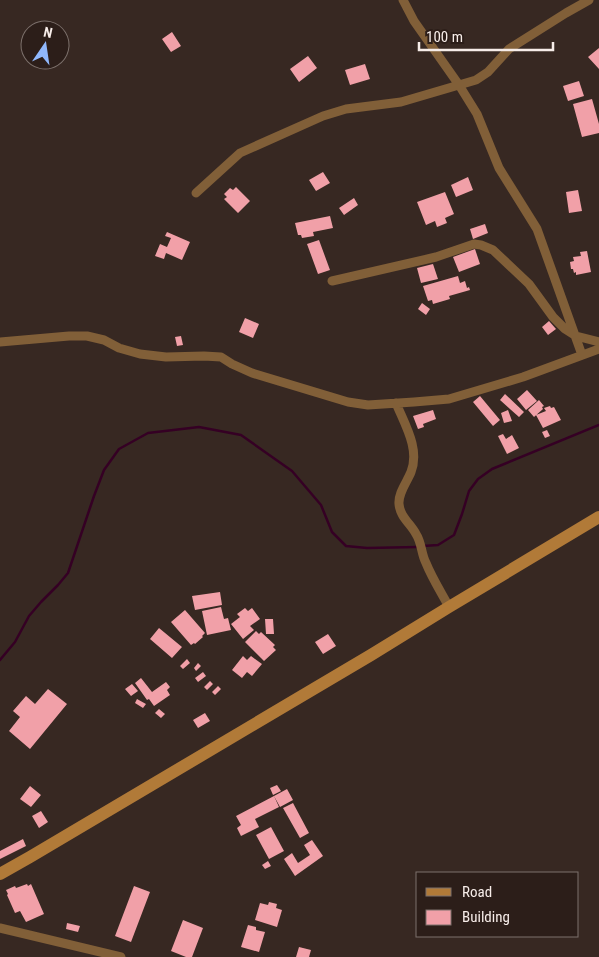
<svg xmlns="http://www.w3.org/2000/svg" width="599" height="957" font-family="'Roboto Condensed',sans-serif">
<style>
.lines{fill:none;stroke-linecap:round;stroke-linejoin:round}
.stream{stroke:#350024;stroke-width:2.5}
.building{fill:#f1a0a8}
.street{stroke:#815f38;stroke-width:9}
.secondary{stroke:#b17a38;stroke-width:12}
</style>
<rect width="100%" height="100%" fill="#372822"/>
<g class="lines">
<path class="stream" d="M423 546 438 545 454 535 462 514 469 491 478 479 492 469 599 425
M0 660 15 642 29 616 41 602 58 585 68 573 94 496 104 470 119 449 148 433 199 427 241 435 292 471 321 505 332 532 346 546 367 548 418 547"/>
</g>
<path class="building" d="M172 32 181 46 171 52 162 39Z
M599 48V69L588 57Z
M308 56 317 68 299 82 290 69Z
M365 64 370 79 350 85 345 70Z
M579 81 584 96 568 101 563 86Z
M592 99 599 124V133L582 137 573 104Z
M323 172 330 183 316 191 309 180Z
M468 177 473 190 456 197 451 185Z
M236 187 250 201 238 213 224 199 227 197 224 194 230 188 233 190Z
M578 190 582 211 569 213 566 192Z
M445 192 454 214 445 218 447 223 437 227 435 221 426 225 417 202Z
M354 198 358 205 344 215 339 208Z
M330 216 333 228 313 232 314 236 302 238 301 235H298L295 223Z
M485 224 488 233 473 239 470 229Z
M167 232 190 242 182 260 166 253 164 259 155 256 160 244 167 247 171 238 165 236Z
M319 240 330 270 318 274 307 244Z
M475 249 480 264 459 272 453 257Z
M587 251 591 272 576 275V272L574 273 573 269H571L570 262 574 261 573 257 581 256 580 252Z
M433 264 438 279 421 283 417 268Z
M458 276 460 283 465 281 467 288 469 287 470 290 449 296 450 299 433 304 432 300 428 301 423 286Z
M422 303 430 309 426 315 418 309Z
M245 318 259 324 253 338 239 332Z
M549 321 556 329 548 335 542 327Z
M181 336 183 345 177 346 175 337Z
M527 390 537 401 526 410 517 399Z
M505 394 524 412 519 417 500 400Z
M480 396 500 420 493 426 473 402Z
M539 400 544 406 542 407 543 409 534 417 528 410Z
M550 406 551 408 554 407 561 420 543 428 536 415 546 411 544 408Z
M433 410 436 419 423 424 424 427 418 429 413 416Z
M508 410 512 421 504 423 501 413Z
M547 430 550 436 545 438 542 432Z
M503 434 506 439 512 435 519 448 507 454 498 436Z
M220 592 222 605 195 610 192 596Z
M221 607 224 619 228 618 231 630 207 635 202 611Z
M245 608 248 611 252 608 260 619 250 626 254 630 243 639 231 624 240 617 237 614Z
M185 610 205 633 202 636 203 637 195 644 194 643 191 645 171 622Z
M265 619H273L274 634H266Z
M159 628 182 647 172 658 150 639Z
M256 631 259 634 261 632 275 645 273 647 276 650 264 661 245 642Z
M328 634 336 646 323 654 315 642Z
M243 656 247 660 251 656 262 664 252 676 247 672 242 678 232 670Z
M187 659 190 663 183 669 180 666Z
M198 663 201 666 196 671 194 668Z
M203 672 206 676 198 682 195 678Z
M141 678 152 692 166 682 170 687 167 690 170 695 154 706 149 699 147 700 135 683Z
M210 681 213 684 207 690 204 687Z
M132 684 138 691 131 696 125 689Z
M218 686 221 689 215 695 212 692Z
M48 689 67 704 30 749 9 731 20 717 13 711 26 696 35 704Z
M137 699 146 704 143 708 135 703Z
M159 709 165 714 161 718 155 713Z
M205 713 210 721 198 728 193 720Z
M277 785 281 791 273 795 270 788Z
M30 786 41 795 31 807 20 799Z
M287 789 293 800 280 807 274 796Z
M274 796 279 807 255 819 259 827 241 836 237 828 241 825 236 816Z
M293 803 309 833 300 838 283 808Z
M41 811 48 822 39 828 32 816Z
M271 827 284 851 269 859 256 835Z
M23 839 26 846 0 859V851Z
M312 840 323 856 295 876 284 859 292 853 298 863 310 855 304 845Z
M268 861 271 866 265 869 262 865Z
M27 884 28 886 31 884 44 914 26 922 20 911 15 913 7 895 8 894 6 890 15 886 16 888Z
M134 886 150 892 131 942 115 936Z
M269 902 277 904 276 908 282 910 277 927 255 920 260 903 268 905Z
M183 920 203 928 192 957H186L171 951Z
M67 923 80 926 78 932 66 929Z
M248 925 256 927V930L265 932 259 952 241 947Z
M299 947 311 950 309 957H296Z"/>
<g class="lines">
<path class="street" d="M403 0 414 21 459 85 477 114 499 168 537 229 582 355
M196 193 240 153 323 116 346 109 401 102 476 80 488 72 509 49 566 13 589 0
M332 281 436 257 474 244 481 245 493 250 529 284 553 317 565 329 576 336 599 342
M0 342 69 336H87L104 340 119 348 140 354 166 357 204 356 221 357 232 364 252 373 348 402 368 405 414 402 449 399 523 377 599 349
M396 403C405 425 420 449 411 472 407 482 398 493 399 504 400 517 411 524 416 534 422 543 421 554 426 563 432 578 441 592 449 607
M0 928 121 957"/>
<path class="secondary" d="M0 874 30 857 371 655 449 607 599 517"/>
</g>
<rect x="416" y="872" width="162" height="65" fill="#2c1e19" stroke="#7d716c"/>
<rect x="426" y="888" width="25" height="8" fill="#b17a38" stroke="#7d716c"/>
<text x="462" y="897" font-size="15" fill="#f7ede9">Road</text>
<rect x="426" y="910" width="25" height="15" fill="#f1a0a8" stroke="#7d716c"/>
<text x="462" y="922" font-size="15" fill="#f7ede9">Building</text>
<g transform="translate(45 45) rotate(13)"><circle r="24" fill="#2c1e19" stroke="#7d716c"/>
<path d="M0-4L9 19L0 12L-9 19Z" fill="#90b8fd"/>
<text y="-8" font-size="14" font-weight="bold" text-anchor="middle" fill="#f7ede9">N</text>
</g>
<path d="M419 42v8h134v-8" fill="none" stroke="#f7ede9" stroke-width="2.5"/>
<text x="426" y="42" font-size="15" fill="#f7ede9" stroke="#2c1e19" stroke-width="4" paint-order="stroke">100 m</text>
</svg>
